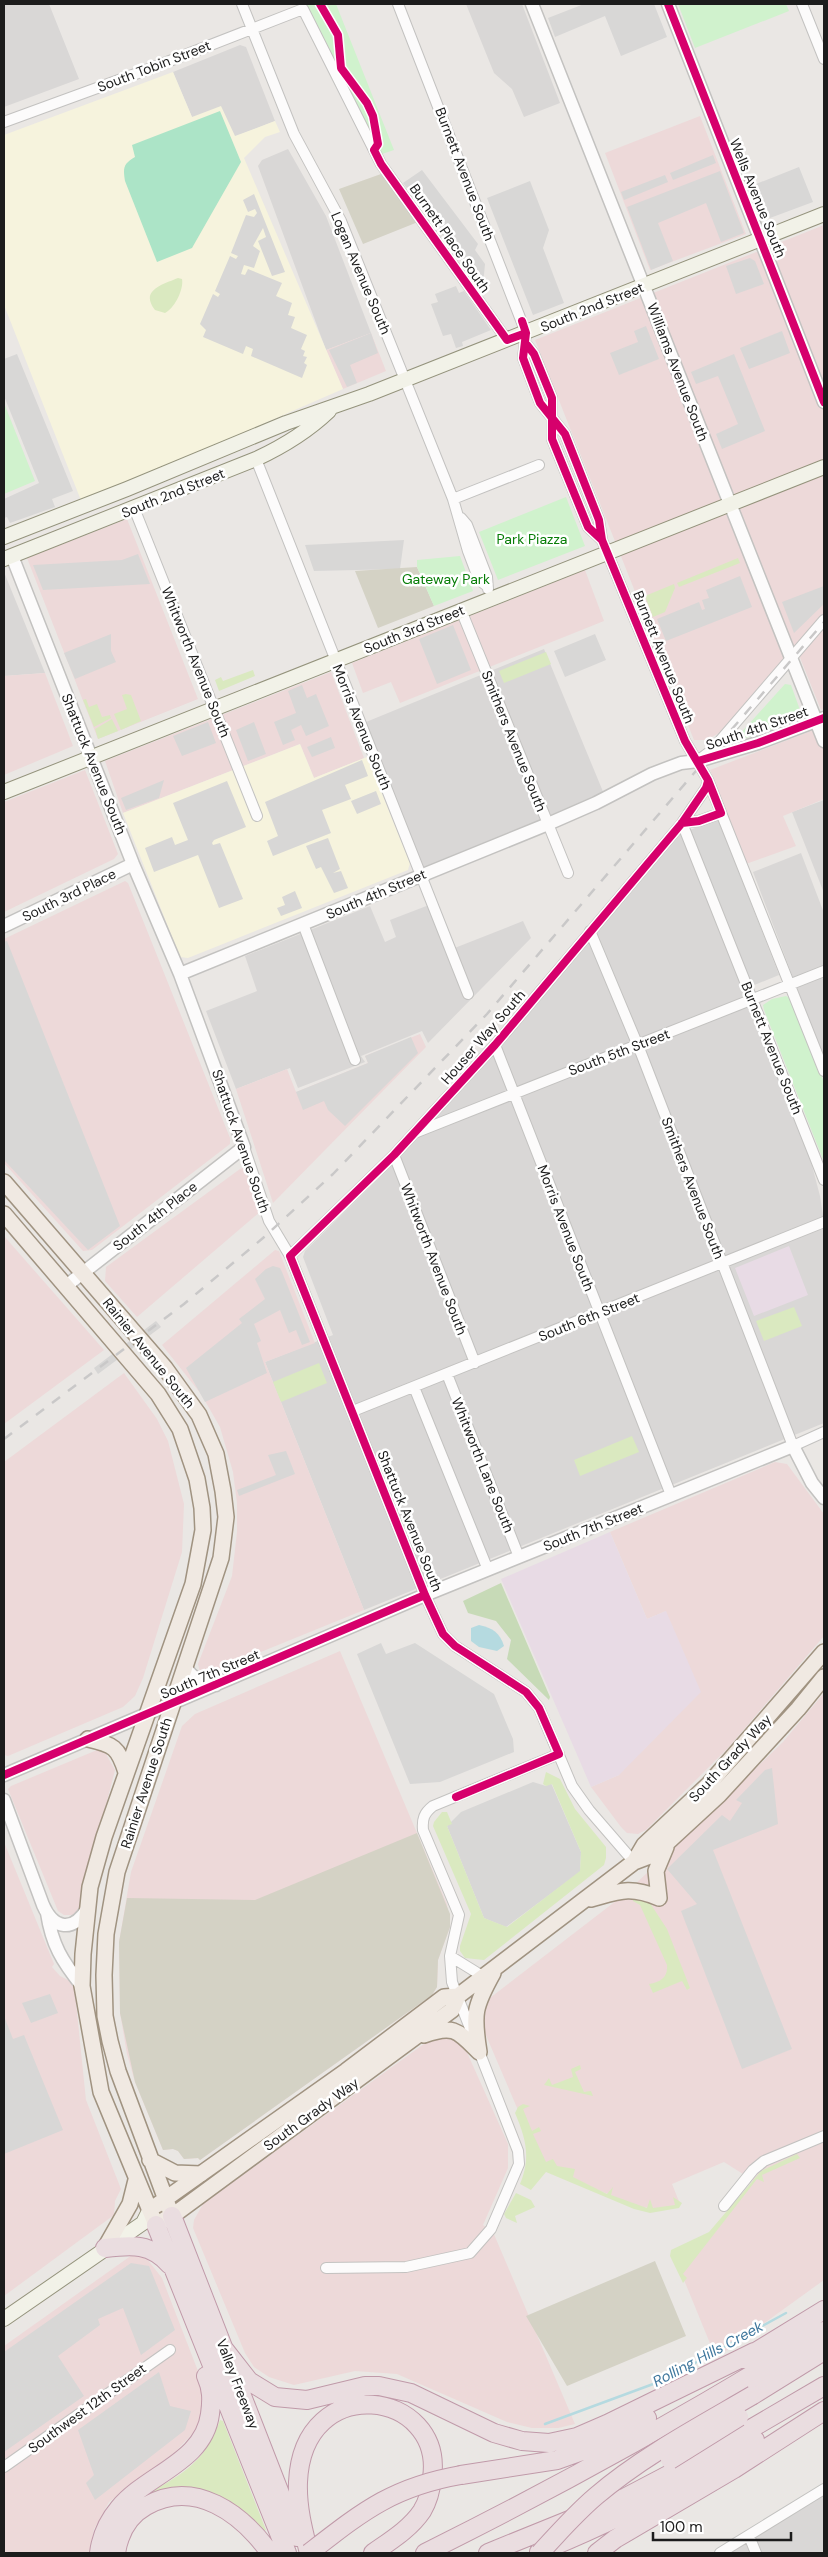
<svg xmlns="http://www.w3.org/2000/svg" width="828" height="2557" font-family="'DM Sans',sans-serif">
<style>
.residential{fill:#d9d7d6}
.commercial{fill:#edd9d9}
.industrial{fill:#e8dbe5}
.education{fill:#f6f3dd}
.religious{fill:#d8d7d6}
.construction{fill:#d4d2c5}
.grass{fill:#dae9c0}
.forest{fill:#c7dab7}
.park{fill:#d0f2cd}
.pitch{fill:#ace4c7}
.water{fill:#b5dae0}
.pier{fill:#d7d6d5}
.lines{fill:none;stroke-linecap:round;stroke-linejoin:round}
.stream{stroke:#b5dae0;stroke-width:2.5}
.minor-casing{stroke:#c3c2c0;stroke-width:12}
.tertiary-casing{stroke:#c3c2c0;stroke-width:15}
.secondary-casing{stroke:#94937c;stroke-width:16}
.primary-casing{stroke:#a09381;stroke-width:18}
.motorway-casing{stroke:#c09aa9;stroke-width:20}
.minor{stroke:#fcfbfb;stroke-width:10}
.tertiary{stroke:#fcfbfb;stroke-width:12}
.secondary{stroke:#f2f2e8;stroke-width:14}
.primary{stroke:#f0e9e2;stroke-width:15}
.motorway{stroke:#eadde0;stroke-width:18}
.rail{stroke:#c9c8c8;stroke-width:2.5;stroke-dasharray:10 10;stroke-linecap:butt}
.motorway-bridge-casing{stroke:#c09aa9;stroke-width:20;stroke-linecap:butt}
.motorway-bridge{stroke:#eadde0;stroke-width:18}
.cycleway-casing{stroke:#fff;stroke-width:11}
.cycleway{stroke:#d6006c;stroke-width:8}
.labels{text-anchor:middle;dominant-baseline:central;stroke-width:5;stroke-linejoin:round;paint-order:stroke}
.street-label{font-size:14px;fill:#1c1c1c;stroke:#fff}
.park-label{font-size:14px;fill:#077d07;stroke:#fff}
.water-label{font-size:15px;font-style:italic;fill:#40789e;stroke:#fff}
</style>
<rect width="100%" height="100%" fill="#eae7e4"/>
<path class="residential" d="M4 4H49L79 79 4 107Z
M466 4H522L560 103 524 117 512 89 494 73Z
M240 45 246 47 275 121 234 137 192 117 173 72Z
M288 149 326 216 371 333 326 350 258 166 262 160Z
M4 572 45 673 4 676Z
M544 649 604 794 424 871 366 722Z
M824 800V893L792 812Z
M679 833 684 834 809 1154 820 1196 824 1222V1423L364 1610 265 1362 333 1335 303 1257 305 1251 379 1178Z
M801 853 824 913V1059L753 872Z
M429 905 447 951 523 921 531 938 428 1043 422 1031 361 1056 365 1062 298 1088 290 1068 236 1089 206 1011 257 991 245 956 370 906 385 942 396 937 390 920Z
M824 2483V2553H713L768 2522Z"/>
<path class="commercial" d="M700 116 746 234 650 270 605 153Z
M824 225V709L821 710 795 645 719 733 707 740H694L535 340Z
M371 333 386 371 343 389 326 350Z
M127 519 198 699 98 739 27 558Z
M585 570 604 621 400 703 391 682 363 693 352 663Z
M331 672 364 758 314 778 300 744 123 813 105 761Z
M45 673 73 746 4 775V676Z
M824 726V799L783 816 796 846 746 864 710 770Z
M85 770 118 854 114 859 4 912V802Z
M125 881 128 883 230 1138V1144L92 1250 83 1251 4 1163V939Z
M420 1034 426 1047 273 1203 236 1089 287 1069 296 1092 368 1063 365 1056Z
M246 1167 261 1211 137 1317 105 1281 106 1267 240 1169Z
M4 1236 104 1350 4 1424Z
M275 1250 279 1251 315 1343 265 1362 364 1610 204 1675 200 1672 198 1664 232 1576 237 1532V1503L233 1472 220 1427 201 1394 162 1345Z
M124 1373 157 1419 168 1441 184 1504 182 1552 143 1678 135 1696 123 1707 8 1756 4 1755V1462Z
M775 1462 787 1464 824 1514V1636L728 1748 646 1830 638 1834 627 1833 621 1827 591 1787 619 1775 666 1611 647 1619 610 1532Z
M340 1651 447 1904 450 1927 438 1960 437 1987 432 1995 200 2160 198 2158 184 2159 178 2151 173 2149 163 2150 135 2082 127 2054 120 2013 119 1942 131 1872 182 1726 195 1714Z
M824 1693V2280L716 2358 673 2253 709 2237 754 2181 724 2162 672 2184 680 2204 663 2210 636 2206 542 2166 482 2026 486 2001 625 1894 783 1742Z
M97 1750 106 1754 115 1770 79 1911 73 1915H64L58 1911 8 1789 11 1786Z
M4 1842 54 1964 52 1967 60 1976 74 1983 86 2100 121 2189 115 2201 114 2215 4 2296Z
M439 2033 461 2039 508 2144V2168L483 2225 493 2232 575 2424 558 2428H532L507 2422 397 2374 355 2371 294 2385 269 2377 254 2367 245 2353 193 2228 194 2220 203 2204Z
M132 2255 147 2259 162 2278 203 2384V2407L196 2430 176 2451 109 2502 94 2529 89 2553H4V2346Z"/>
<path class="industrial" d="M789 1246 808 1295 754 1316 735 1268Z
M610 1532 647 1619 666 1611 701 1692 619 1775 591 1787 501 1579Z"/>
<path class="education" d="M173 72 192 117 221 106 235 136 275 121 280 132 265 137 244 158 343 389 82 503 4 305V135Z
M300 744 314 778 367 757 410 863 408 870 188 958 180 957 123 813Z"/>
<path class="religious" d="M584 4H654L667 37 621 56 605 16 555 37 548 18Z
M713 155 716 163 673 180 670 173Z
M799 167 813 202 770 218 756 184Z
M422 170 478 244 475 250 485 264 483 285 479 283 403 183Z
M720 171 744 233 721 242 706 203 658 223 673 261 651 270 627 207Z
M665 175 668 182 624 200 621 192Z
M530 181 549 230 543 248 564 303 533 315 487 198Z
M254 194 285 272 272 276 258 241 266 237 263 228 253 246 260 251 254 268 244 265 241 274 245 275 248 269 282 283 276 296 292 303 288 315 295 317 291 328 307 335 301 349 305 351 303 356 307 357 304 363 307 365 302 378 251 356 253 349 246 346 243 354 203 337 206 330 200 324 213 294 218 297 220 294 215 291 230 256 236 259 238 256 231 253 246 215 254 217 257 213 255 209 248 212 243 200Z
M750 258 755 261 764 284 736 294 726 266Z
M456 286 459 293 464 291 491 330 462 342 463 346 456 348 451 334 443 336 431 304 438 302 435 294Z
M646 326 659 359 619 375 610 353 638 342 634 331Z
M782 331 790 353 749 369 740 348Z
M371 333 378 353 350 365 357 383 347 387 329 350Z
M17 354 73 491 52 499 55 507 10 523 7 517 4 518V499L39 483 4 396V359Z
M734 354 765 431 722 449 716 434 738 424 718 376 696 384 691 372Z
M404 540 400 569 314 571 305 545Z
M138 554 150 584 43 590 33 565 122 560Z
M740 576 752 607 666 641 657 619 699 602 702 610 705 609 702 600 709 598 706 590Z
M824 586V604L794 633 782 602Z
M453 625 471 670 437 684 419 639Z
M111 634V651L116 662 75 679 64 653Z
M595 634 606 660 565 677 554 651Z
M302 685 307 698 316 694 329 726 306 736 301 725 291 730 295 740 283 745 274 722 296 713 288 691Z
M208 722 216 743 182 756 173 736Z
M254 722 266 754 248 761 236 730Z
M331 737 335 748 312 757 307 747Z
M362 760 368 776 345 785 351 799 322 810 331 833 273 856 267 841 278 836 265 802Z
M164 780 159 798 126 810 121 798Z
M227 781 246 827 214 840 212 843 213 845 220 843 243 899 219 908 198 855 154 872 145 848 172 837 175 845 188 840 173 803Z
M376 791 381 804 357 814 351 801Z
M718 819 779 975 752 986 690 830Z
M328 838 340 869 333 873 341 871 348 888 334 893 321 867 316 869 306 846Z
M295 891 302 908 281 916 277 908 285 905 282 897Z
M7 941 120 1226 88 1250 4 1160V942Z
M411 1037 418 1053 345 1126 328 1110 324 1101 303 1110 296 1092 368 1063 365 1056Z
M273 1266 280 1268 282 1272 310 1342 302 1345 296 1330 289 1333 280 1310 254 1324 261 1341 257 1343 267 1373 205 1402 186 1368 242 1323 239 1319 265 1299 255 1279 266 1269Z
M286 1451 295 1474 239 1496 237 1490 276 1475 268 1455Z
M381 1643 386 1654 415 1643 494 1694 513 1739 514 1752 440 1782 410 1784 357 1654Z
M772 1768 778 1824 713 1850 792 2049 742 2069 681 1911 697 1904 667 1869 722 1815 730 1821 742 1803 736 1800 765 1770Z
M533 1782 546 1786 551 1783 581 1852 580 1872 506 1927 484 1918 447 1826 461 1812Z
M50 1994 58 2013 31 2023 22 2003Z
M4 2016 13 2039 24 2035 63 2130 4 2154Z
M131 2263 149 2266 175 2330 141 2355 123 2308 98 2319 100 2325 58 2356 84 2396 4 2452V2352Z
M159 2372 170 2406 191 2411 185 2430 95 2500 86 2483 94 2475 78 2430Z"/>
<path class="construction" d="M381 174 418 222 363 244 339 189Z
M417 567 434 606 378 628 355 571Z
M417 1833 450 1914V1927L438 1960 437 1987 432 1995 200 2160 198 2158 184 2159 178 2151 173 2149 163 2150 135 2082 120 2013 119 1942 127 1898 255 1900Z
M655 2261 686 2336 567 2386 526 2316Z"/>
<path class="grass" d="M178 278 182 279C184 289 175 308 165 313L155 310C139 290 164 284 178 278Z
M738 558 740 563 679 587 677 583Z
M674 584 675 588 665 612 653 617 645 596Z
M546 652 551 664 504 683 499 671Z
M253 670 255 676 219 691 215 680 221 677 223 681Z
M126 694 131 695 141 721 121 730 114 714 127 709 122 695Z
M86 699 89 707 97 704 102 717 110 715 111 718 94 727 83 700Z
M112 719 118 731 98 739 95 729Z
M794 1307 802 1326 764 1341 756 1321Z
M319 1363 327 1383 281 1402 273 1382Z
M632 1436 639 1452 580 1476 574 1460Z
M546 1772 560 1779 575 1809 606 1847V1858L604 1865 484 1960 465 1958 460 1951V1946L471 1914 433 1826 434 1822 442 1812H447L452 1824 447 1826 484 1918 507 1927 580 1871 581 1852 552 1784 546 1786 543 1784Z
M633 1893 650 1903 667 1929 690 1988 687 1990 682 1981 653 1993 649 1984C661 1982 668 1977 667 1965L640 1905 633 1901Z
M580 2065 581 2069 575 2072 584 2092 591 2091 593 2096 544 2085 549 2078 552 2085 573 2077 571 2069Z
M523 2104 530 2106 523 2109 532 2131 539 2127 541 2131 533 2134 546 2162 553 2159 557 2166 575 2169 573 2177 607 2194 613 2187 611 2195 647 2208 650 2199 653 2208 675 2205 673 2197 682 2203 679 2208 650 2213 634 2209 546 2172 531 2190 520 2184C531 2157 526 2139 515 2113L518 2107Z
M797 2154 800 2158 762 2175 764 2182 757 2179 683 2274 687 2278 683 2283 670 2256 671 2250 709 2232 761 2171Z
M516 2193 531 2200 535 2207 515 2216 517 2223 506 2218 504 2214Z
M220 2420 223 2421 266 2530 263 2531 247 2515 153 2498 149 2493C185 2473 206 2460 220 2420Z"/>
<path class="forest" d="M501 1583 550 1697 549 1700 507 1659 511 1640 496 1621 468 1613 463 1601Z"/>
<path class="park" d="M304 4H336L394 150 379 155Z
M678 4H786L789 11 695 48Z
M4 403 35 481 4 494Z
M566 497 585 546 498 580 479 532Z
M460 556 473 591 434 606 417 567V560Z
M785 684 791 685 800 710 795 721 740 740 738 736Z
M786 996 791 999 824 1082V1162L764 1010 763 1005 772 999Z"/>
<path class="pitch" d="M220 111 241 162 192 248 157 262 125 181C123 168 123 164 135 157L132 145Z"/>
<path class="water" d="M479 1625C493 1628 500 1633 504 1646L497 1651 479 1647 471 1641V1628Z"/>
<path class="pier" d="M156 1321 161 1327 98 1374 94 1368Z"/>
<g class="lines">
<path class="stream" d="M545 2424 664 2380 786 2313"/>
<defs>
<path id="minor" d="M242 4 294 134 341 221 453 499 468 551 479 580 487 586
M398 4 526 333 523 358 540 403 565 434 599 520 602 540 685 741 708 780 824 1071
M802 4 824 59
M4 122 149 69 303 9 381 164 507 340
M527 345 534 354 552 398V439L588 527 602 540
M256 459 468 994
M453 499 539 465
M134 508 257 816
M461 518 467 525 487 577 488 589
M461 610 568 873
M700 759 712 750 824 620
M682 823 824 1180
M682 823 699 821 721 813
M303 924 355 1060
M590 931 641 1053 793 1446 824 1432
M495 1045 671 1495
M417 1132 824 971
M244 1147 269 1221 290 1256 425 1595 443 1634 455 1646 526 1692 539 1708 572 1786 589 1810 634 1862
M394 1155 475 1363
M290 1256 394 1155 495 1045 682 823 706 788 708 781
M447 1374 519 1557
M414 1387 488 1570
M353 1411 824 1222
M450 1956 484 1977
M724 2206 753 2170 764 2161 824 2136
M326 2268 406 2267 470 2253 491 2229 519 2164 518 2151 452 1982 450 1956 459 1915 423 1830C422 1819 424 1813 433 1806L559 1754
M4 2467 170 2350
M749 2536 756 2553
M720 2553 824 2489"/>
<path id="tertiary" d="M532 4 824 741
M668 4 824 402
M12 556 133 864 180 974 244 1147 66 1286
M4 926 133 864
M180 974 548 824 596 803 652 774 681 763 698 761 758 743 824 718
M185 1666C192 1679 202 1682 216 1685
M4 1775 425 1595 793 1446 812 1483 824 1498
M4 1800 43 1905C54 1930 73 1932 87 1909
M47 1913C52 1945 62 1961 82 1986"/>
<path id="secondary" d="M4 537 127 489 286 423 369 394 824 214
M4 559 256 459C284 446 307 432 329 411
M4 792 824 467
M4 2319 143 2223 150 2209"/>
<path id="primary" d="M4 1182 165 1368 199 1415 216 1454 223 1491 226 1517 221 1558 117 1872 106 1934 104 1975 105 2016 110 2041 118 2071 172 2216
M4 1214 158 1394 180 1429 197 1479 202 1508 203 1530 193 1584 104 1837 90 1887 83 1954 82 1986 101 2092 156 2225 179 2211 452 2010 458 1996 634 1862 655 1854 719 1795 798 1709 824 1677
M88 1739C114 1745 118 1747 126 1772
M634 1862 644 1845 709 1784 824 1652
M659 1898 656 1871 666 1847
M591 1899C620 1891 630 1886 659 1898
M424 2035C454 2024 458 2031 479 2052
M479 2052C473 2014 474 2007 493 1973
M150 2160 175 2173 201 2174
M157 2205 346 2071 444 1997 458 1996
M105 2248 130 2204 136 2180"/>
<path id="motorway" d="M172 2216 297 2537
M156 2225 287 2553
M105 2248C132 2245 151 2243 170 2265
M224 2349 249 2381 275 2397 307 2400 365 2386H379L411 2393 494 2433 522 2441 549 2443 577 2437 607 2424 754 2352
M744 2359 824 2310
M753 2395 824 2351
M461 2475 557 2460 596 2446 647 2418
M539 2552C614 2522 687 2484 755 2440
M99 2553C101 2537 108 2521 119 2508 147 2474 204 2462 210 2414 212 2400 212 2389 206 2376
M116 2553C119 2534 128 2516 146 2506 195 2478 242 2514 270 2553
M309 2553C303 2530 297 2506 298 2482 303 2369 445 2390 432 2478 431 2490 428 2501 422 2511 410 2529 390 2541 373 2553
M425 2553C562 2485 695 2411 824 2331
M488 2553 626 2497 706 2455 824 2386
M597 2553 615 2539 734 2469 824 2411"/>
</defs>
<use href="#minor" class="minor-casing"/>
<use href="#tertiary" class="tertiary-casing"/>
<use href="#secondary" class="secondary-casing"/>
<use href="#primary" class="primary-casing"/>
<use href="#motorway" class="motorway-casing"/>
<use href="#minor" class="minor"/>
<use href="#tertiary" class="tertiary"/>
<use href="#secondary" class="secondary"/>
<use href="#primary" class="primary"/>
<use href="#motorway" class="motorway"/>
<path class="rail" d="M4 1439 184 1304 263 1238 333 1174 487 1014 824 622"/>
<defs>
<path id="motorway-bridge" d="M670 2460 739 2417
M309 2553C362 2512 392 2487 461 2475
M540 2553C558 2533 576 2513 596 2496 643 2456 700 2426 753 2395"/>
</defs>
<use href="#motorway-bridge" class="motorway-bridge-casing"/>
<use href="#motorway-bridge" class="motorway-bridge"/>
<defs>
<path id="cycleway" d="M320 4 338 35 341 68 367 103 373 116 378 144 374 150 381 164 507 340 526 333
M668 4 824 402
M522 321 526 333 523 358 540 403 565 434 599 520 602 540 685 741 708 780 721 813 699 821 682 823
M527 345 534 354 552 398V439L588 527 602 540
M698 761 758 743 824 718
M4 1775 425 1595
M456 1797 559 1754 539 1708 526 1692 455 1646 443 1634 425 1595 290 1256 394 1155 495 1045 682 823 706 788 708 781"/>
</defs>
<use href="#cycleway" class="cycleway-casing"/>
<use href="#cycleway" class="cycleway"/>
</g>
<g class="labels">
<g class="street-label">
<text transform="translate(154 66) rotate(-21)">South Tobin Street</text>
<text transform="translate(465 174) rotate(69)">Burnett Avenue South</text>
<text transform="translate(758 198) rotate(68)">Wells Avenue South</text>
<text transform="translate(450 238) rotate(55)">Burnett Place South</text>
<text transform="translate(361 273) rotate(67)">Logan Avenue South</text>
<text transform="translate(592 307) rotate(-22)">South 2nd Street</text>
<text transform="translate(678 372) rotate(69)">Williams Avenue South</text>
<text transform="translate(173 493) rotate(-22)">South 2nd Street</text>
<text transform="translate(414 629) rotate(-22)">South 3rd Street</text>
<text transform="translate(664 657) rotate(68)">Burnett Avenue South</text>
<text transform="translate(196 662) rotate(68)">Whitworth Avenue South</text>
<text transform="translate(362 727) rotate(68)">Morris Avenue South</text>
<text transform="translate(757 728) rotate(-19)">South 4th Street</text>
<text transform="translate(514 741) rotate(68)">Smithers Avenue South</text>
<text transform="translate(94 764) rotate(68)">Shattuck Avenue South</text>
<text transform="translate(376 894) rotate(-23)">South 4th Street</text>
<text transform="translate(69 895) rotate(-26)">South 3rd Place</text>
<text transform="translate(483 1037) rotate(-49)">Houser Way South</text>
<text transform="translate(772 1048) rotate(68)">Burnett Avenue South</text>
<text transform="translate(619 1052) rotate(-21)">South 5th Street</text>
<text transform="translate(241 1141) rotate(71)">Shattuck Avenue South</text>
<text transform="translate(693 1188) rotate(69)">Smithers Avenue South</text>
<text transform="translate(155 1216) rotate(-38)">South 4th Place</text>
<text transform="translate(566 1228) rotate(69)">Morris Avenue South</text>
<text transform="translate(434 1259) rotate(69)">Whitworth Avenue South</text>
<text transform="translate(589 1317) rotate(-22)">South 6th Street</text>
<text transform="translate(149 1353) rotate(51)">Rainier Avenue South</text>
<text transform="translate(483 1465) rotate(68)">Whitworth Lane South</text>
<text transform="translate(410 1521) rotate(68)">Shattuck Avenue South</text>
<text transform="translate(593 1527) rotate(-22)">South 7th Street</text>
<text transform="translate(210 1674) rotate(-23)">South 7th Street</text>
<text transform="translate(730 1758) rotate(-47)">South Grady Way</text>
<text transform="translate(146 1783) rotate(-72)">Rainier Avenue South</text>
<text transform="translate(311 2114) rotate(-36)">South Grady Way</text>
<text transform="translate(238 2384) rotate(69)">Valley Freeway</text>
<text transform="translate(87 2408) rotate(-36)">Southwest 12th Street</text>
</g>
<g class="park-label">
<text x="532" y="539">Park Piazza</text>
<text x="446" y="579">Gateway Park</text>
</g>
<g class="water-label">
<text transform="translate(708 2354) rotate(-28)">Rolling Hills Creek</text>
</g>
</g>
<rect width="828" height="2557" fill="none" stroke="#1c1c1c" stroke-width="10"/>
<path d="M653 2532v8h138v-8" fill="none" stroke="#1c1c1c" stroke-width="2.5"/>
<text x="660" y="2532" font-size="15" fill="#1c1c1c" stroke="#ffffff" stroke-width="4" paint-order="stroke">100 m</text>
</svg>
